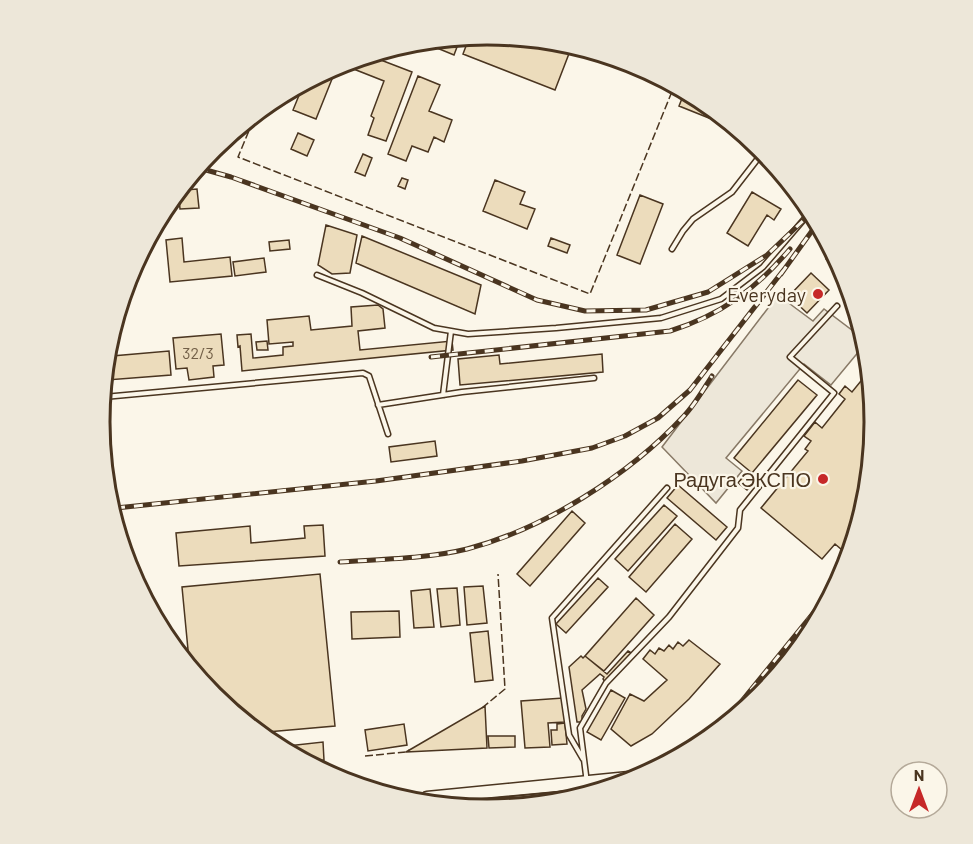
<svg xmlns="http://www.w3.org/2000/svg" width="973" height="844" font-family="Barlow,sans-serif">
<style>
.parking{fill:#ede7d9;stroke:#887966;stroke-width:1.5}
.building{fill:#ecdcbc;stroke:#4a3520;stroke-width:1.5}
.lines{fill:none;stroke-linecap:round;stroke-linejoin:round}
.lane-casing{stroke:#4a3520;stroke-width:7}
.primary-casing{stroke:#4a3520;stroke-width:15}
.path{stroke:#7f6f5c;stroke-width:1.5;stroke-dasharray:4.5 3;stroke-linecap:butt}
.lane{stroke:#fbf6e9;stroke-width:4}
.primary{stroke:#fbf6e9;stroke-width:12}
.tram{stroke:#4a3520;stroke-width:1.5}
.rail-casing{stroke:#4a3520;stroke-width:5}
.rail{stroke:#fbf6e9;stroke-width:3;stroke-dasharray:9;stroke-linecap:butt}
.fence{stroke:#4a3520;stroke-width:1.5;stroke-dasharray:8 3;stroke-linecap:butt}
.poi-dot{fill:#c62828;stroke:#fbf6e9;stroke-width:2}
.labels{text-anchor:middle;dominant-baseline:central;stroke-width:4.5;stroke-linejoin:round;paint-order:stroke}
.number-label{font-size:16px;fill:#725f47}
.poi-label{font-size:20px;fill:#4a3520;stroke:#fbf6e9;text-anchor:end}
.rim{fill:none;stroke:#4a3520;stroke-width:3}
</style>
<rect width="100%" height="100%" fill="#fbf6e9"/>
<path class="parking" d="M778 295 813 321 824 309 857 334 860 350 831 385 804 364 726 458 742 471 716 503 662 447Z"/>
<path class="building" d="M487 35 570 51 555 90 463 54 469 38Z
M446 43 457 47 454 55 437 48 438 44Z
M373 57 412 72 386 141 368 135 374 118 371 116 384 81 346 66 348 62Z
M338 64 316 119 293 110 302 88Z
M418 76 440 85 429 111 452 120 444 142 434 137 428 152 412 146 406 161 388 154Z
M683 96 720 121 719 122 679 106Z
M298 133 314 140 307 156 291 149Z
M363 154 372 158 365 176 355 172Z
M402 178 408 180 405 189 398 186Z
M495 180 525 192 520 204 535 209 527 229 483 211Z
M197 189 199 208 180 209 179 198 185 190Z
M752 192 781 209 774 220 767 215 748 246 727 233Z
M640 195 663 204 640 264 617 255Z
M326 225 357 235 350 273 332 274 318 265Z
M362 236 481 285 475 314 356 263Z
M182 238 184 262 230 257 232 276 170 282 166 240Z
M551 238 570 245 567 253 548 246Z
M289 240 290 249 270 251 269 242Z
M831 254 845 274V275L826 259Z
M264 258 266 272 235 276 233 262Z
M811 273 829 290 807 313 789 296Z
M378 305 383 309 385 328 358 331 360 350 452 341 453 350 242 371 240 346 238 347 237 335 251 334 253 358 283 355V347L293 346V342L269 344 267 320 309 316 311 330 352 326 351 307Z
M221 334 224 365 213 366 214 377 189 380 187 368 176 369 173 338Z
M267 341 268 350H257L256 342Z
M169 351 171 375 107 380 112 356Z
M602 354 603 372 460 385 458 359 499 355 500 364Z
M865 376 874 422 848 555 835 544 822 559 761 508 808 451 805 449 811 441 804 436 815 422 822 428 845 399 839 394 845 386 852 392Z
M798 380 817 395 752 473 734 458Z
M435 441 437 456 391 462 389 447Z
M747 472 756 479 747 490 738 483Z
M678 485 727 527 716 540 667 498Z
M664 505 677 516 628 571 615 559Z
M572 511 585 523 530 586 517 574Z
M675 524 692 539 646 592 629 577Z
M323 525 325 556 179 566 176 533 250 526 251 543 305 538 304 526Z
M320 574 335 726 267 732 212 696 189 660 182 587Z
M598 578 608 587 566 633 556 624Z
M483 586 487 623 467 625 464 587Z
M457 588 460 625 441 627 437 589Z
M430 589 434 627 414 628 411 591Z
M636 598 654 615 604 671 585 656Z
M399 611 400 637 352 639 351 612Z
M488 631 493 680 475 682 470 633Z
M689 640 720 664 689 699 652 734 631 746 611 729 630 694 644 701 667 680 643 659 650 650 655 654 659 648 664 651 669 645 673 649 678 642 683 646Z
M628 651 633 654 605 682 603 679 604 677 600 674 582 690 586 709 582 716V722H577L569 667 581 656 583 658 585 656 607 674Z
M611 690 625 698 601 740 587 732Z
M563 698 565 722 548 723 550 747 525 748 521 701Z
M485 706 487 748 406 752Z
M565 723 567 744 552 745 551 730H557V724Z
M404 724 407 745 368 751 365 730Z
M488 736H515V747L489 748Z
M323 742 324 760 310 761 287 746Z"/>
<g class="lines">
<defs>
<path id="lane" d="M672 249 683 231 693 219 732 192 763 152
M317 275 362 293 434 328 468 334 556 328 661 318 721 299 763 267 806 217
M443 395 451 331
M104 397 363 373 369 376 388 434
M378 405 462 392 594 378
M583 759 569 735 552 618 667 488
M591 789 587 783 580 728 606 683 669 617 738 528 740 510 834 393 790 357 837 306"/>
<path id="primary" d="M427 798 639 777"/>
</defs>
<use href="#lane" class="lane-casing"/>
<use href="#primary" class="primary-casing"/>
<path class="path" d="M735 713 814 616"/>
<use href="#lane" class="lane"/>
<use href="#primary" class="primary"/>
<path class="tram" d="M447 802 596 788"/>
<defs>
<path id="rail" d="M199 168 231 177 400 238 537 300 585 311 646 310 708 292 767 255 807 217
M781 274 814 228
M431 357 670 331C721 315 756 289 790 249
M116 508 376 481 522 461 592 448 625 436 658 418 690 390 786 267
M340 562C382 559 426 559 467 549 544 529 629 475 683 417 694 406 703 390 712 376
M728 718 828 595"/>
</defs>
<use href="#rail" class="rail-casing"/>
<use href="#rail" class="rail"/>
<path class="fence" d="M253 121 238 157 590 294 673 89
M482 708 505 689 498 574
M365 756 406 752 409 750"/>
</g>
<g class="poi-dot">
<circle cx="818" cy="294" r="6"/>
<circle cx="823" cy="479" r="6"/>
</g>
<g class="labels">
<g class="number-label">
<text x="198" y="352">32/3</text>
</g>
<g class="poi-label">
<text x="806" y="294">Everyday</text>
<text x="811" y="479">Радуга ЭКСПО</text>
</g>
</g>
<path d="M0 0H973V844H0ZM110 422a377 377 0 1 1 754 0a377 377 0 1 1-754 0Z" fill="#ede7d9" fill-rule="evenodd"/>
<path class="rim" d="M110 422a377 377 0 1 1 754 0a377 377 0 1 1-754 0Z"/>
<g transform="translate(919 790)"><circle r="28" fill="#fbf6e9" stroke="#b4a999" stroke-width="1.5"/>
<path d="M0-4.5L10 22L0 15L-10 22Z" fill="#c62828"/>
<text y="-9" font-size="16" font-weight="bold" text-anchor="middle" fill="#4a3520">N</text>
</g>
</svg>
